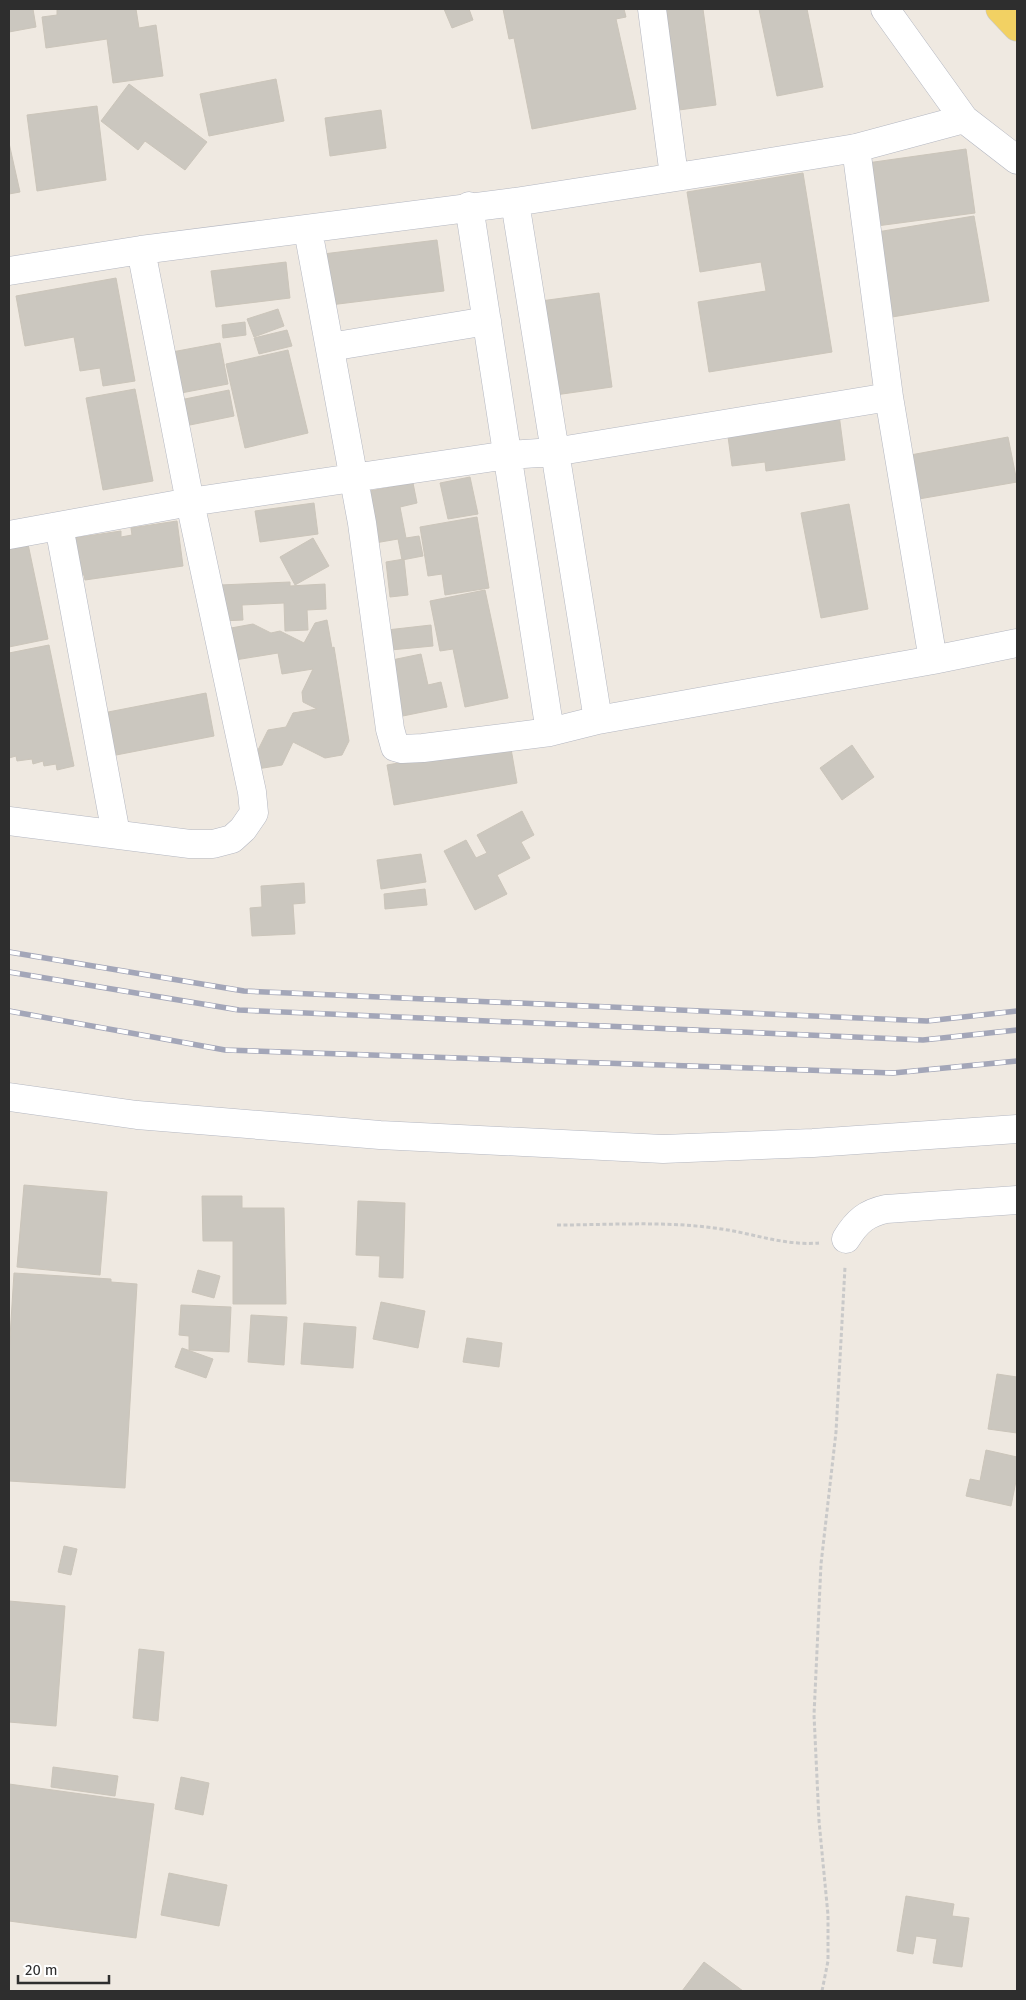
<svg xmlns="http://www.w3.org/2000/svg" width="1026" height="2000" font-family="'Fira Sans',sans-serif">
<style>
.building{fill:#cbc7bf;stroke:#cbc5ba}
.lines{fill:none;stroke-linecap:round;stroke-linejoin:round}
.minor-casing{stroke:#b4b7c1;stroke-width:29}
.major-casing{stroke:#c9c9c9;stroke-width:29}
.path{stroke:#c9c9c9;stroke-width:3;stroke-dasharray:4 2.5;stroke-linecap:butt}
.minor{stroke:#fff;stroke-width:28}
.major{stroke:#f2d163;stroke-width:28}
.rail-casing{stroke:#a3a6b8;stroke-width:5.5}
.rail{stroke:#fff;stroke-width:4;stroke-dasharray:11;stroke-linecap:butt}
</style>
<rect width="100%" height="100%" fill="#efe9e1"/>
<path class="building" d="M9 9H33L36 27 9 32Z
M57 9H136L139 28 156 25 163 76 113 83 107 39 46 48 42 17 57 15Z
M444 9H469L473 20 452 28Z
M503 9H624L626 17 616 19 636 109 532 129 514 38 509 39Z
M666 9H703L716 105 679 110Z
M759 9H807L823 87 777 96Z
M276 79 284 121 209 136 200 94Z
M129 84 207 142 185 170 145 141 138 150 101 121Z
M97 106 106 180 37 191 27 115Z
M381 110 386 148 330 156 325 118Z
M9 143 20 192 9 194Z
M966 149 975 213 869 227 860 164Z
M803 173 832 352 709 372 698 302 766 291 761 262 700 272 687 192Z
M974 216 989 301 886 318 871 233Z
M437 240 444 291 330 305 323 254Z
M286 262 290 298 216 307 211 271Z
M116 278 135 381 103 386 100 368 80 371 74 337 25 346 16 296Z
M599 293 612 387 555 395 541 301Z
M278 309 284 326 254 337 247 319Z
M245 322 246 335 223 338 222 325Z
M287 330 292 346 259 354 254 338Z
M220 343 228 384 181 393 172 352Z
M288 350 308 433 245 448 226 364Z
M135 389 153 481 103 490 86 398Z
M229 390 234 416 185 426 180 400Z
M838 407 845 460 766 471 765 462 732 466 726 422Z
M1008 437 1017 482 913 500 905 456Z
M470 477 478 514 448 519 440 483Z
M413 483 417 503 400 507 406 538 419 536 423 556 402 560 398 539 369 544 359 493Z
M314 503 318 534 260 542 255 511Z
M849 504 868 609 821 618 801 513Z
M477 517 489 588 445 595 442 574 428 576 420 527Z
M177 521 183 566 85 580 84 575H80L74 538 121 531V537L132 535 131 528Z
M313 538 329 566 295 585 280 557Z
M28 544 48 639 9 647V548Z
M404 559 408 595 390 597 386 562Z
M290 582V586L325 584 326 609 307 610 308 630 285 631 284 603 242 605 243 620 222 621 220 585Z
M485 590 508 698 465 707 453 649 440 651 430 601Z
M327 620 332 648 334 647 349 741 342 755 325 758 293 742 282 765 251 770 250 766 268 730 286 727 293 713 317 709 303 702 302 692 313 669 282 674 278 653 229 661 226 639 231 628 253 624 271 633 280 631 304 643 315 623Z
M431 625 433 646 380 651 378 631Z
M49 645 74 766 57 770 56 764 44 766 43 761 33 764 32 759 17 761 16 756 9 758V653Z
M421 654 428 685 441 682 447 707 393 718 387 661Z
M206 693 214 736 111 756 103 713Z
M510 743 517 783 394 805 387 765Z
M852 745 874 777 842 800 820 768Z
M522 811 534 835 521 842 530 858 497 875 507 894 475 910 444 851 466 840 476 858 487 853 477 835Z
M421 854 426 882 381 889 377 860Z
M304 883 305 903 293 904 295 934 252 936 250 908 262 907 261 886Z
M425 889 427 905 385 909 384 894Z
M24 1185 107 1192 100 1275 17 1267Z
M202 1196H242V1208H284L286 1304H233V1241H203Z
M358 1201 405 1203 403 1278 379 1277 380 1256 356 1255Z
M198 1270 220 1276 214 1298 192 1292Z
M14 1273 111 1279V1282L137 1284 125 1488 9 1481V1353Z
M381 1302 425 1311 418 1348 373 1339Z
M181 1305 231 1307 229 1352 189 1350V1336L179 1335Z
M251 1315 287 1317 284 1365 248 1362Z
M304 1323 356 1327 353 1368 301 1364Z
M467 1338 502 1343 499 1367 463 1362Z
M182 1348 213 1359 206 1378 175 1367Z
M997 1374 1017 1377V1433L988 1429Z
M986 1450 1017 1457V1476L1011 1506 966 1496 970 1479 980 1481Z
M64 1546 77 1549 71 1575 58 1572Z
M9 1601 65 1606 56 1726 9 1722Z
M139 1649 164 1652 158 1721 133 1718Z
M53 1767 118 1776 115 1796 51 1787Z
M181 1777 209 1783 203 1815 175 1809Z
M9 1784 154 1804 136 1938 9 1921Z
M169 1873 227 1885 219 1926 161 1915Z
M906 1896 954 1904 952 1916 969 1918 962 1967 933 1963 937 1939 916 1936 913 1954 897 1951Z
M704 1962 743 1991H682Z"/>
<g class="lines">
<defs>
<path id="minor" d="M652 9 674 176
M885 9 964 119 1017 160
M856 148 889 397 933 660
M515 202 598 720
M469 206 550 732
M308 230 362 523 390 729 395 747 402 749 423 748 550 732 598 720 933 660 1017 643
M9 271 141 250 515 202 728 169 856 148 964 119
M330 347 487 321
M59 526 116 834
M9 535 190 502 508 455 554 452 889 397
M9 821 190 844H213L232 839 243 829 254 813 252 792 190 502 141 250
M9 1097 137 1115 380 1135 663 1149 813 1143 1017 1129
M846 1239C857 1221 867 1213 886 1209L1017 1200"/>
<path id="major" d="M1000 9 1017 27"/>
</defs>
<use href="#minor" class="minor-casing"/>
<use href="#major" class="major-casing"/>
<path class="path" d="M557 1225C609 1225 662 1221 714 1228 750 1232 782 1246 819 1243
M822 1991 828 1961V1915L819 1821 814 1715 821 1564 836 1432 845 1267"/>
<use href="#minor" class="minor"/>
<use href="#major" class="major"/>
<defs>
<path id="rail" d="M9 952 244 991 927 1021 1017 1011
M9 972 239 1010 923 1040 1017 1030
M9 1011 225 1050 893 1073 1017 1061"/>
</defs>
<use href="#rail" class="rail-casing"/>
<use href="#rail" class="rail"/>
</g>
<rect width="1026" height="2000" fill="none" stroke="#2e2e2e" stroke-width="20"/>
<path d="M18 1975v8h91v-8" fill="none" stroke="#2e2e2e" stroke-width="2.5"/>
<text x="25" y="1975" font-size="15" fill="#2e2e2e" stroke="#ffffff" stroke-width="4" paint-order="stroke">20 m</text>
</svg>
